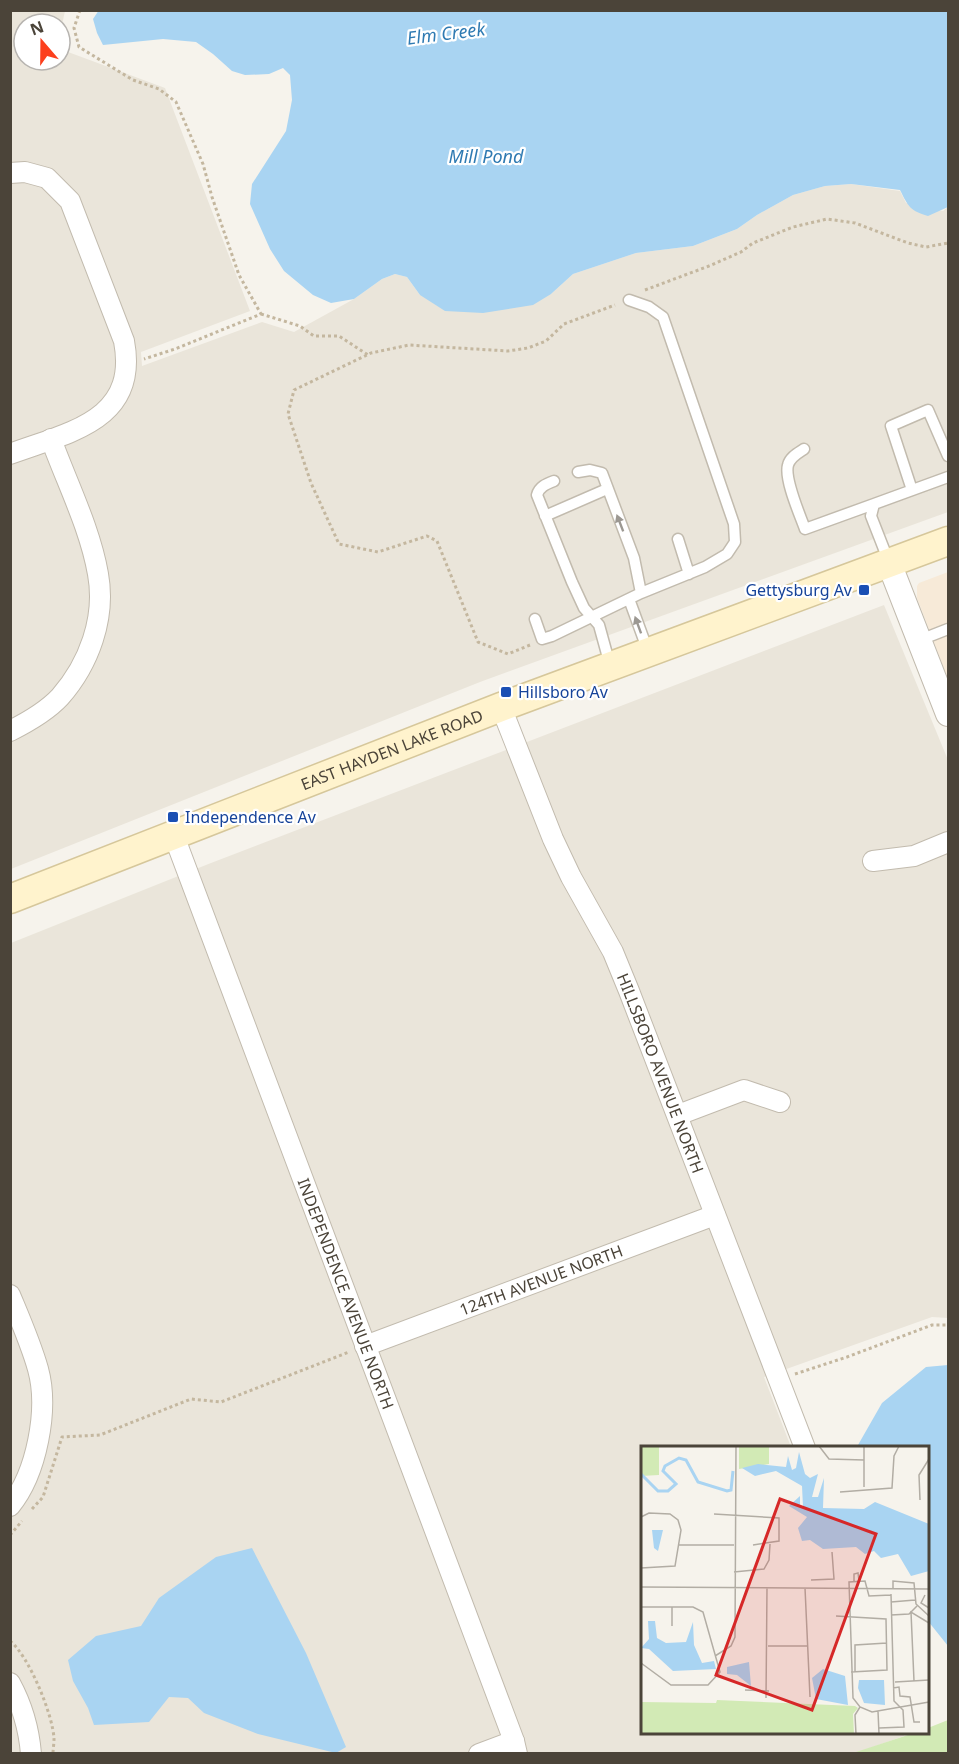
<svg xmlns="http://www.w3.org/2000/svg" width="959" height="1764" font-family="'Noto Sans',sans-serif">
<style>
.residential{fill:#eae5da}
.commercial{fill:#f7ead8}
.green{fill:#d2eab5}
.water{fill:#a9d4f2}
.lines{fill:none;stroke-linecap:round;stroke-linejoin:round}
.service-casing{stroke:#c2bbae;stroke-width:13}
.minor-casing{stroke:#c2bbae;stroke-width:22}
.tertiary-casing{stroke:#c2bbae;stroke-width:26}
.secondary-casing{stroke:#d6c79b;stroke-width:31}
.path{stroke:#c4b79f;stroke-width:3;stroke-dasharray:3 3;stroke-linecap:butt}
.service{stroke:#fff;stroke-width:10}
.minor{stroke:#fff;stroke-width:20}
.tertiary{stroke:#fff;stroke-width:24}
.secondary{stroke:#fff3cd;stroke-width:28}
.oneway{fill:#9c9892}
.transit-dot{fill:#1a4fb4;stroke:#fff;stroke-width:2}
.labels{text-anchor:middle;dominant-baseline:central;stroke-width:4.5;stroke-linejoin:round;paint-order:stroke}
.transit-label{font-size:16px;fill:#164399;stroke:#fff;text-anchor:start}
.street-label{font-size:16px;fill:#4b4439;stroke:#fff}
.water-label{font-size:18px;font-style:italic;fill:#2e7ab2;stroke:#fff}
.inset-river{fill:none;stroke:#a9d4f2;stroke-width:3}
.inset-road{fill:none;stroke:#b2ada4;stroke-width:1.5}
.view{fill:#d62828;fill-opacity:0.15;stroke:#d62828;stroke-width:3}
.inset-edge{fill:none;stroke:#4b4439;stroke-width:3}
</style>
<rect width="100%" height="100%" fill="#f6f3ec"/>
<path class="residential" d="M11 11H65L60 34V24H24V60H60V49L165 88 250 311 141 352 142 366 262 322 294 332 354 299 382 279 395 274 407 277 420 295 551 294 573 274 636 253 693 246 737 229 757 215 793 195 825 186 851 184 900 191 906 203 943 211 948 207V512L480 682 11 869Z
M884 605 948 760V1318L932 1317 764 1377 791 1447 642 1448V1732H902L904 1736 853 1754H11V943L211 863Z"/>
<path class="commercial" d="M948 572V679L917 598V586L919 583Z"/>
<path class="green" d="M948 1720V1753H853L914 1733 928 1732V1728Z"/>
<path class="water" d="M99 10 948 11V207L928 216C910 211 908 206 900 190L851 184 825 186 793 195 757 215 737 229 693 246 636 253 573 274 551 294 533 305 483 313 445 311 420 295 407 277 395 274 382 279 354 299 331 303 313 295 284 271 270 249 250 204 252 184 286 131 292 100 290 75 283 68 269 74 245 75 232 71 213 54 196 42 163 39 103 45 97 33 93 19Z
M948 1365V1646L928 1621V1448H858V1445L882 1403 926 1367Z
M252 1548 306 1653 346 1747 336 1753 258 1734 204 1713 188 1698 169 1697 149 1722 94 1725 88 1708 73 1681 68 1660 96 1636 141 1626 159 1598 216 1557Z"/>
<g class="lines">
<defs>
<path id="service" d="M804 449C798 453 790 457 788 465 784 479 800 515 805 529L874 504
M578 472 590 470 602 473 634 558 641 593
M554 481C546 484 539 487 537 495L572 582 584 608 599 625 610 665
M912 490 891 426 928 410 948 456
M545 516 607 489
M678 539 689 574
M889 562 871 516 874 504 948 477
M629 599 648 651
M535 619 542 639 552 636 641 593 705 567 727 554 735 542 734 524 663 317 649 307 629 300
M920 640 948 629"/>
<g id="minor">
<path d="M10 173 25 172 47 178 70 201 124 341C139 421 69 432 10 454"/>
<path id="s1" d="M501 707 553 839 571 877 613 952 629 991 805 1448"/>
<path d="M10 731C28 722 46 712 60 697 89 664 106 618 98 574 90 528 67 483 51 439"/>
<path id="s2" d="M174 836 514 1741 517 1754"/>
<path d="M873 861 914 856 948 842"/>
<path d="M678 1115 744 1090 780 1102"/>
<path d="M10 1295C20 1319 31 1344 38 1369 49 1409 37 1473 10 1506"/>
<path id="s3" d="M365 1346 715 1215"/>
<path d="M10 1683C22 1705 29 1729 31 1754"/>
<path d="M479 1754 514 1741"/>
</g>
<path id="tertiary" d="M889 563 948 714"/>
<g id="secondary">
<path id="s4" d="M10 899 501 707 948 541"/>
</g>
</defs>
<use href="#service" class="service-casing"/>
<use href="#minor" class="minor-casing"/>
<use href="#tertiary" class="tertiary-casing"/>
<use href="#secondary" class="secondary-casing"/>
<path class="path" d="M80 10 74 28 79 47 133 80 159 89 176 102 203 164 212 197 239 275 261 314 175 349 144 359
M645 290 709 266 741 252 753 243 793 227 827 219 855 223 908 243 926 247 948 243
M261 314 300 326 314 336H339L368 355
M530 645 508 654 478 642 437 541 427 536 378 552 339 544 311 483 288 414 294 390 371 353 409 345 508 351 528 348 546 341 564 324 615 305
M795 1374 847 1357 932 1325H948
M32 1509 43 1497 62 1437 100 1435 191 1399 221 1402 349 1352
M10 1535 22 1521
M10 1641C29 1656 53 1715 54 1739 54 1744 53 1749 53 1754"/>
<use href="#service" class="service"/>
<use href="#minor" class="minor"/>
<use href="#tertiary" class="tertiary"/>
<use href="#secondary" class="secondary"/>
</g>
<defs><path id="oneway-solid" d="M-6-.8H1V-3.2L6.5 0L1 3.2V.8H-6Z" transform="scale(1.5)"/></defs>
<g class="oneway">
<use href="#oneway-solid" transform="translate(620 523) rotate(-111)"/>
<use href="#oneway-solid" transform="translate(638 625) rotate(-110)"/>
</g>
<g class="transit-dot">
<rect x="858" y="584" width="12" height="12" rx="3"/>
<rect x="500" y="686" width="12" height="12" rx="3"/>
<rect x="167" y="811" width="12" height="12" rx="3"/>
</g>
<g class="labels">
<g class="transit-label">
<text x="852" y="590" text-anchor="end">Gettysburg Av</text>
<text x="518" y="692">Hillsboro Av</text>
<text x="185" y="817">Independence Av</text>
</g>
<g class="street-label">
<text stroke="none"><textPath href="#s4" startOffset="410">EAST HAYDEN LAKE ROAD</textPath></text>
<text stroke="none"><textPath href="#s1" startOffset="400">HILLSBORO AVENUE NORTH</textPath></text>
<text stroke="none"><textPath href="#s3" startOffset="188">124TH AVENUE NORTH</textPath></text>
<text stroke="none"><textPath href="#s2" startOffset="489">INDEPENDENCE AVENUE NORTH</textPath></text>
</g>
<g class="water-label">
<text transform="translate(446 33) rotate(-7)">Elm Creek</text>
<text x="486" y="156">Mill Pond</text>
</g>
</g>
<g transform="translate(641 1446)">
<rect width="288" height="288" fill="#f6f3ec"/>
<path d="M0 0H18V29L0 30ZM98 0H128V18L98 23ZM76 254 214 260 217 262 212 268 213 288H0V256L75 257Z" fill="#d2eab5"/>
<path d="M158 6 164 28 169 32 177 28 171 51H177L183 32 182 62 223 63 234 56 288 78V125L270 130 257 108 240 112 233 105 224 108 215 101 182 103 169 94 161 95 157 82 166 71 148 60 159 50V60L162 61 161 40 135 25 114 30 101 22 117 18 145 21 147 10 151 24 155 22ZM11 84H22L17 105 13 102ZM7 175H14L16 192 25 197 45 196 52 176 53 199 61 217 73 215 75 223 32 225 8 203 0 202 8 193ZM108 216 110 240 96 229 86 228V221ZM182 223 204 230 207 259 175 253 171 232ZM218 234H243L244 259 223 257 217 242Z" fill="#a9d4f2"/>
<path class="inset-river" d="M0 28 17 45H27L35 38 22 25 24 20 38 12 45 14 57 36 86 45 90 44 92 25"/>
<path class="inset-road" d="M178 0 188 13 223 14M223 0V41M199 46 251 42 253 10 258 0M279 54 278 29 288 13M73 68 138 72V95L112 99M0 71 8 67 29 68 37 74 40 84 34 120 0 122M37 99H93M93 126 123 123 128 114 129 98M170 134 193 133 191 106M213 135V128L217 127 218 135M0 141 288 143M164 142 169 251M252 142V135L273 137 275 158 288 170M250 149 228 150 224 135 208 136 212 252 219 261 231 266 288 256M284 149 280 157 288 162M250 156 274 154M0 161H52L62 166 79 226 67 239H30L0 217M250 169 268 168 276 160M195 170 245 173 246 224 210 226M31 180V161M127 200H167M74 210 90 200 94 191 95 0M214 226V199L246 197M273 235 270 166 288 177M254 236 288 234M252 242 258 241 259 250 269 251 273 276H279M104 244 128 245M125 252 126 142M237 265 238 288M238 282 263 281 262 264 253 255 250 148M215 288 214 269 219 261"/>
<path class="view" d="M139 53 235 88 171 264 75 229Z"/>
<rect width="288" height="288" class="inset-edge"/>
</g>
<rect width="959" height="1764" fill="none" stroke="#4b4439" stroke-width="24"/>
<g transform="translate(42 42) rotate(340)"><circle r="28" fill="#ffffff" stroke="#b7b4b0" stroke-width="1.5"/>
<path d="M0-4.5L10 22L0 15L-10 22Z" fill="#fc3f1d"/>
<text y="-9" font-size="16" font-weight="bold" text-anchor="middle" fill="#4b4439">N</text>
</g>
</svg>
